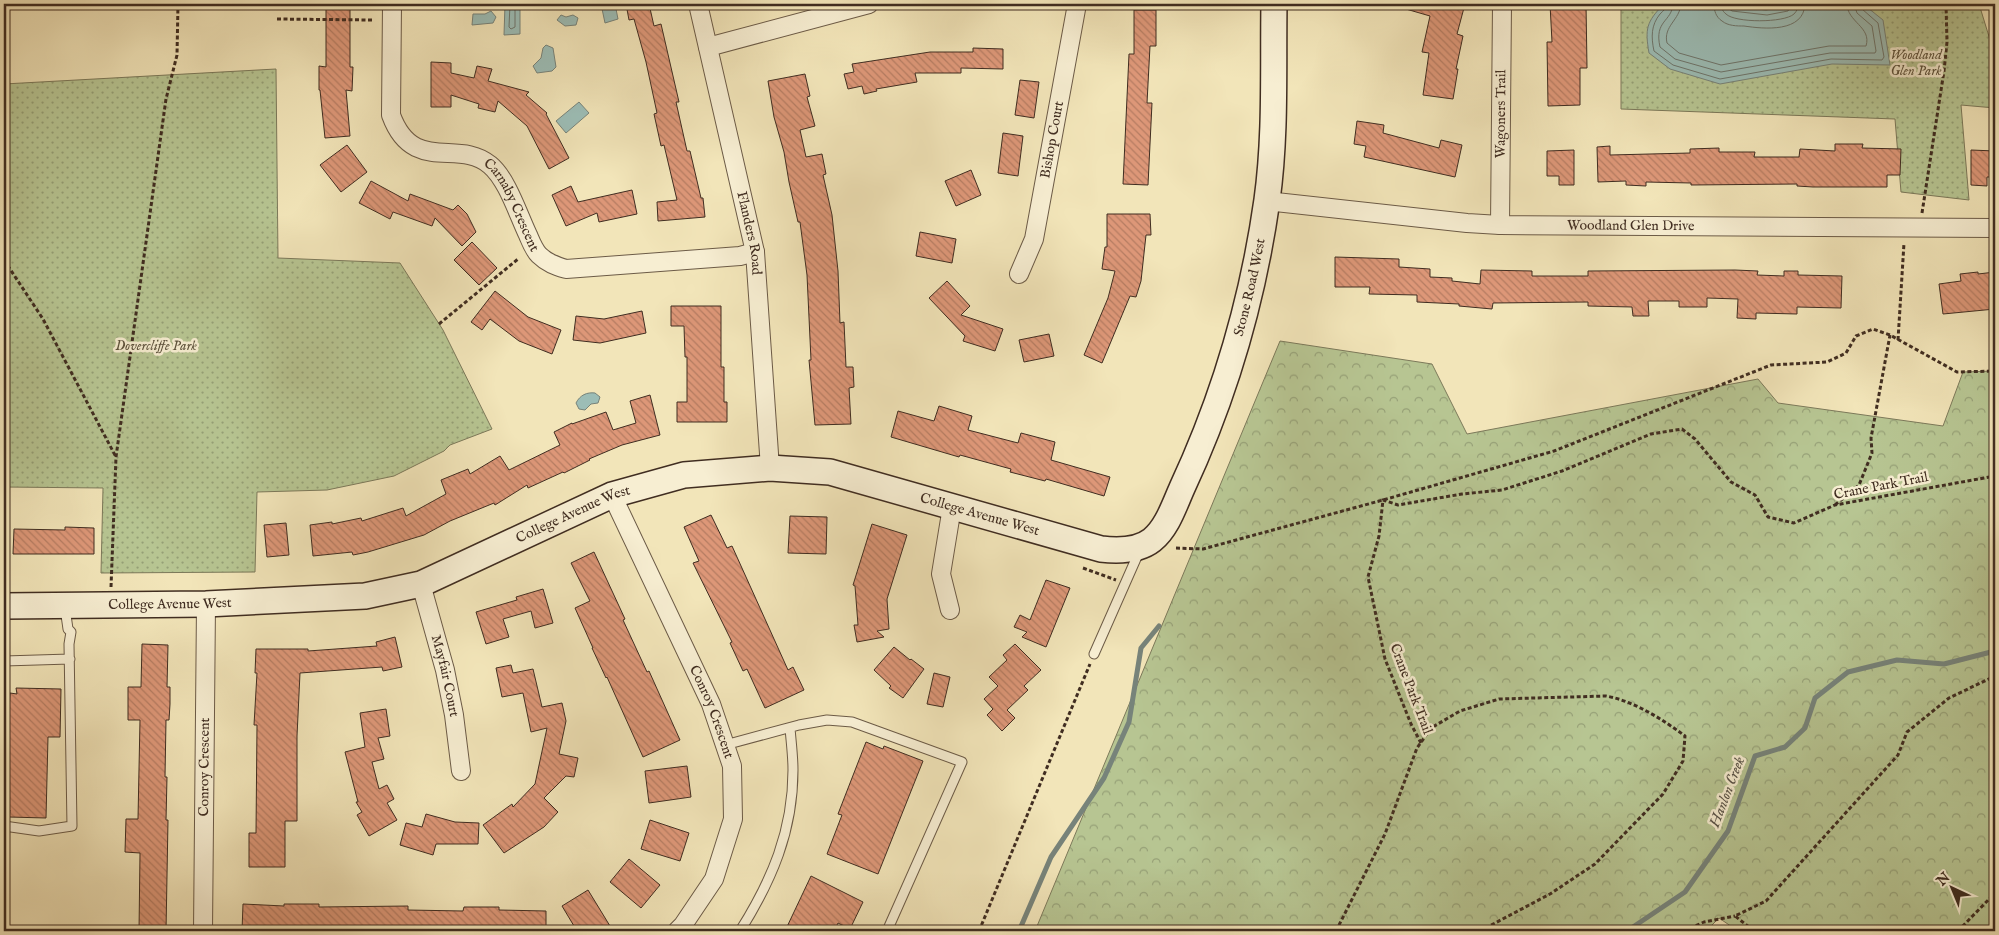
<svg xmlns="http://www.w3.org/2000/svg" width="1999" height="935" font-family="'IM FELL English',serif">
<style>
.forest{fill:url(#forest-crowns);stroke:#7c795a}
.park{fill:url(#park-dots);stroke:#7c795a}
.water{fill:#9cbdb6;stroke:#77837a}
.lines{fill:none;stroke-linecap:round;stroke-linejoin:round}
.shore{stroke:#6e756c;stroke-width:1}
.stream{stroke:#77837a;stroke-width:5}
.building{fill:url(#building-back-hatch);stroke:#402d21}
.lane-casing{stroke:#6c5b47;stroke-width:11}
.street-casing{stroke:#6c5b47;stroke-width:20}
.secondary-casing{stroke:#402d21;stroke-width:28}
.path{stroke:#402d21;stroke-width:3;stroke-dasharray:4 2.5;stroke-linecap:butt}
.lane{stroke:#f7eed2;stroke-width:9}
.street{stroke:#f7eed2;stroke-width:18}
.secondary{stroke:#f7eed2;stroke-width:25}
.labels{text-anchor:middle;dominant-baseline:central;stroke-width:5;stroke-linejoin:round;paint-order:stroke}
.park-label{font-size:14px;font-style:italic;fill:#5e533d;stroke:#f7eed2}
.street-label{font-size:14px;fill:#402d21;stroke:#f7eed2}
.water-label{font-size:15px;font-style:italic;fill:#575146;stroke:#f7eed2}
</style>
<defs>
<pattern id="forest-crowns" width="20" height="18" patternUnits="userSpaceOnUse" patternTransform="scale(1.25)"><rect width="20" height="18" fill="#b7c592"/><path d="M2 6a3 3 0 1 1 6 0M12 15a3 3 0 1 1 6 0" fill="none" stroke="#96a077"/></pattern>
<pattern id="park-dots" width="8" height="8" patternUnits="userSpaceOnUse" patternTransform="scale(1.25)"><rect width="8" height="8" fill="#b7c592"/><path d="M2 2h.1M6 6h.1" fill="none" stroke="#96a077" stroke-width="1.8" stroke-linecap="round"/></pattern>
<pattern id="building-back-hatch" width="6" height="6" patternUnits="userSpaceOnUse" patternTransform="scale(1.25)"><rect width="6" height="6" fill="#dd9778"/><path d="M-1 5l2 2M0 0l6 6M5-1l2 2" fill="none" stroke="#b57c62"/></pattern>
</defs>
<rect width="100%" height="100%" fill="#f2e5b9"/>
<filter id="stains"><feTurbulence type="fractalNoise" baseFrequency=".004" numOctaves="4"/><feColorMatrix values="0 0 0 0 .2 0 0 0 0 .09 0 0 0 0 .02 0 0 0 .5 -.17"/></filter>
<radialGradient id="worn" r=".72"><stop offset=".6" stop-color="#630" stop-opacity="0"/><stop offset="1" stop-color="#630" stop-opacity=".3"/></radialGradient>
<path class="forest" d="M1280 341 1432 364 1467 434 1758 379 1778 403 1943 426 1963 372 1995 371V931H1738L1719 918 1706 931H1035Z"/>
<path class="park" d="M1621 4H1979L1995 56V108L1961 105 1969 200 1901 192 1895 119 1621 109Z
M276 69 278 258 400 263 443 330 492 429 450 445 444 451 394 476 327 490 257 492 255 572 101 573 103 488 4 487V84Z"/>
<path class="water" d="M505 4H520V34L504 35Z
M601 4H615L618 19 605 23Z
M1664 4H1714L1766 10 1797 4H1863L1883 20 1890 65 1832 64 1720 84 1670 69 1649 53C1645 29 1646 22 1664 4Z
M491 11 496 17 493 23 472 25 473 14H485Z
M561 15 566 17 573 15 578 18 576 25 565 26 557 20Z
M546 45 553 48 556 67 552 71 537 73 533 66 541 58 543 48Z
M579 102 589 113 566 133 556 121Z
M595 393 600 397 598 403 591 404 585 410 579 409 576 403C580 395 587 392 595 393Z"/>
<g class="lines">
<path class="shore" d="M510 4 509 27 511 29 515 27V4
M1667 4C1666 9 1664 10 1660 14 1651 25 1651 37 1654 51L1673 65 1720 79 1831 59 1882 60 1884 57 1878 23 1862 9 1861 4
M1673 4C1672 22 1654 20 1660 47L1675 59 1721 72 1830 53H1875L1876 51 1872 26 1857 13 1854 4
M1681 4C1680 20 1663 26 1667 43L1679 53 1721 65 1829 46H1866C1872 27 1847 22 1847 4
M1714 4C1714 11 1716 17 1722 21 1728 26 1737 26 1744 26 1764 29 1804 33 1805 4
M1721 4C1722 8 1722 11 1726 14 1735 23 1784 23 1794 14 1797 11 1798 8 1798 4
M1728 4V8L1732 11 1767 15 1788 11 1791 4"/>
<path class="stream" d="M1019 931 1051 857 1104 778 1129 722 1141 648 1159 626
M1627 931 1685 892 1728 831 1755 756 1785 747 1805 728 1815 698 1848 672 1897 660 1944 664 1991 652 1995 647"/>
</g>
<path class="building" d="M326 4H350V67H353L352 91 346 90 350 136 325 138 320 90H319V66L326 67Z
M626 4H649L654 26 661 24 679 102H676L687 151H690L701 198H703L705 217 658 221 657 202 677 200 664 145 661 146 654 114 657 113 646 62 634 19 629 20Z
M1400 4H1465L1457 34 1463 36 1456 69H1458L1453 99 1423 95 1429 53 1422 52 1430 16 1399 7Z
M1550 4H1586L1587 68H1580V105L1548 106 1547 42H1552Z
M1134 10H1156V46H1150L1147 103H1152L1148 185 1123 184 1129 54H1134Z
M973 48 1003 49V69L961 68V73H915L917 82 876 89 877 91 864 94 862 86 848 89 844 74 854 72 852 64 930 52H973Z
M431 62 451 63V73L474 78 477 66 492 69 488 81 529 92 526 95 547 113 546 114 569 158 549 169 527 126 498 101 495 112 478 108 479 104 451 95V107H431Z
M805 74 810 96 807 97 815 126 800 130 806 157 822 154 826 174 823 175 832 215 838 271 840 323 844 322 846 367H853L854 387 849 388 851 424 815 425 809 360H811L807 275 800 222H798L789 182 784 152 774 117 768 81Z
M1020 80 1039 82 1034 118 1015 115Z
M1357 121 1384 125 1383 133 1439 148 1441 140 1462 145 1455 177 1364 157 1366 146 1354 144Z
M1003 133 1023 136 1018 176 998 173Z
M1835 144H1863L1862 148 1901 149 1900 175H1887V187H1813L1797 186V184L1691 185V183L1646 182V186L1626 185V181L1598 182 1597 147 1610 146V155L1690 153V149L1719 148V152H1755L1754 157H1799L1800 149 1835 151Z
M347 145 367 172 341 192 320 165Z
M1574 150V185H1559V176H1547V151Z
M1971 150 1995 151V177H1987V186L1971 185Z
M971 170 981 195 956 206 945 181Z
M371 181 408 201 410 194 453 210 458 205 467 214 476 232 462 246 435 218 432 226 393 212 390 219 359 203Z
M571 186 578 202 632 190 637 214 599 222 597 213 566 226 552 195Z
M1107 214H1150L1151 235H1146L1141 281 1136 297 1130 296 1102 363 1084 355 1108 298 1115 271 1102 269 1105 247H1107Z
M920 232 956 239 952 263 916 256Z
M472 242 497 268 479 285 454 260Z
M1335 257 1399 259V267L1430 269V277L1452 278V281L1480 284 1481 270 1532 271V276H1588V271L1735 270 1758 271 1757 275 1784 276V271H1798V275L1842 276 1841 308 1797 307V314L1756 313V319L1737 318 1738 299 1707 298V307H1679V301H1648L1649 316H1633L1632 307 1588 306V302L1493 303 1492 309 1459 306V304L1417 302V295L1369 294 1370 287H1335Z
M1978 272V274L1995 272V309L1943 314 1939 284 1961 281 1960 274Z
M947 281 970 306 961 315 1003 329 995 351 963 341 965 336 929 298Z
M495 291 528 317 561 330 552 354 519 341 490 319 482 330 471 322Z
M671 306H721V367H724V402H727V422H677V402H687V357H685L684 326H671Z
M642 311 646 333 600 343 573 340 576 316 604 319Z
M1049 334 1054 356 1024 362 1019 340Z
M650 395 660 435 622 445 589 459 590 460 564 473 563 472 528 488 527 485 495 505 494 503 450 521 424 535 368 552 353 555 352 552 313 556 310 525 332 522V524L361 518 362 521 403 508 406 516 446 494 441 480 468 469 470 474 500 456 509 470 560 445 554 432 572 423V424L606 412 613 430 636 423 630 401Z
M939 406 972 416 968 430 1018 443 1021 433 1055 442 1051 460 1110 477 1104 496 1046 479 1045 481 1010 472 1011 469 960 455 959 457 891 437 898 411 934 421Z
M711 515 727 548 732 546 788 670 793 667 804 690 765 708 747 669 743 671 730 643 732 642 693 563 699 561 684 527Z
M790 516 827 517 826 554 788 553Z
M286 523 289 555 267 557 264 525Z
M872 524 907 535 887 599 889 629 877 631 884 637 857 642 854 625H858L855 586 853 585Z
M65 527 94 528V554H13L14 529 65 530Z
M594 552 625 619 623 620 647 672 649 671 680 740 643 757 607 677 606 678 592 648H593L575 608 590 601 571 563Z
M1046 580 1070 588 1046 647 1022 637 1027 632 1014 627 1020 615 1030 620Z
M543 589 553 623 535 628 531 611 503 619 509 637 486 644 476 612 517 600 516 597Z
M395 637 402 667 383 671 382 667 300 673 297 736V821H285V867H249V833H256L257 725H254L257 673H255L256 649H308V651L377 646 376 642Z
M142 644 168 645 167 687H170V704L169 720H166L165 777H167L166 820H168L166 931H139L140 853 125 852 126 819H138L140 720H128V687H141Z
M1015 644 1041 670 1024 686 1028 690 1007 710 1015 718 1002 731 987 715 993 709 984 699 998 686 989 677 1007 660 1003 655Z
M894 647 910 660 911 659 924 669 903 698 889 688 891 686 874 670Z
M511 665 513 673 533 669 542 707 562 703 566 721 559 754 578 758 574 777 566 776 544 798 558 812 544 827 504 853 483 825 512 804 513 807 535 784 547 728 531 732 523 693 502 697 496 668Z
M934 673 950 677 943 707 927 704Z
M16 688 61 689 60 737H48L46 818 9 817 10 810H4V728L8 729 10 693 17 694Z
M386 709 390 736 378 738 384 759 372 762 379 789 387 785 394 799 387 803 397 820 369 836 357 815 362 812 356 802H358L345 752 365 747 360 713Z
M866 742 883 749 884 746 923 761 878 874 827 854 842 815 838 814Z
M687 766 691 797 649 803 645 771Z
M426 814 455 822 479 823 478 844H436L433 855 400 845 406 823 422 827Z
M650 820 689 833 680 861 641 849Z
M629 859 660 885 641 908 610 882Z
M811 876 863 902 850 929 838 923 834 931H785Z
M588 890 610 926 601 931H577L562 906Z
M243 904 284 906V904H319V907L408 906V910L463 911 464 907H499V910L546 911V931H242Z"/>
<g class="lines">
<defs>
<path id="lane" d="M1094 654 1139 552
M4 661 70 659
M725 745 799 725 827 720 852 722 962 762 887 931
M4 826 39 831 72 826 69 644 71 632 68 629 65 608
M740 931C772 880 793 831 793 770 793 756 791 741 790 728"/>
<g id="street">
<path id="s1" d="M392 4 391 115C413 175 458 138 490 165 507 179 518 214 528 235 531 242 534 250 539 255 547 263 556 266 566 269L740 256 755 252"/>
<path id="s2" d="M698 4 755 252 770 468"/>
<path d="M708 47 869 4"/>
<path id="s3" d="M1267 201 1467 223 1500 225 1995 228"/>
<path id="s4" d="M1500 225 1502 4"/>
<path id="s5" d="M1019 274 1034 239 1077 4"/>
<path id="s6" d="M612 495 711 704 732 766 733 819 714 879 683 925 677 931"/>
<path id="s7" d="M421 584 445 670 454 715 461 771"/>
<path d="M950 610 941 574 952 507"/>
<path id="s8" d="M203 931 206 604"/>
</g>
<g id="secondary">
<path id="s9" d="M4 606 206 604 365 596 421 584 612 495 684 475 770 468 830 472 1101 549C1118 551 1138 551 1152 540 1167 528 1174 506 1182 488 1224 398 1253 299 1267 200 1276 135 1273 69 1274 4"/>
</g>
</defs>
<use href="#lane" class="lane-casing"/>
<use href="#street" class="street-casing"/>
<use href="#secondary" class="secondary-casing"/>
<path class="path" d="M70 4H81
M277 19 372 20
M1922 213 1944 71 1947 42 1946 4
M4 260 43 319 116 457
M439 324 518 259
M1898 340 1904 243
M1835 505 1859 485 1872 453 1871 438 1890 335
M1176 548 1203 549 1383 500 1554 451 1771 365 1827 362 1846 353 1856 336 1873 329 1890 335 1957 372 1995 371
M1083 568 1116 580
M111 587 116 457 166 99 177 55 178 4
M1421 743 1411 724 1385 659 1368 577 1379 536 1383 500 1398 505 1462 494 1502 490 1562 471 1651 434 1682 429 1695 439 1731 482 1755 495 1768 517 1794 523 1835 505 1995 476
M979 931 1090 664
M1336 931 1385 834 1417 748 1431 728 1460 711 1499 699 1606 696C1634 701 1662 719 1685 736L1683 761 1663 794 1595 864 1550 894 1480 931
M1684 931 1704 922 1735 916
M1754 931 1735 916 1766 901 1898 755 1907 732 1949 698 1995 676
M1958 931 1995 893"/>
<use href="#lane" class="lane"/>
<use href="#street" class="street"/>
<use href="#secondary" class="secondary"/>
</g>
<g class="labels">
<g class="park-label">
<text x="1916" y="55">Woodland<tspan x="1916" dy="16">Glen Park</tspan></text>
<text x="156" y="346">Dovercliffe Park</text>
</g>
<g class="street-label">
<text stroke="none"><textPath href="#s4" startOffset="111">Wagoners Trail</textPath></text>
<text stroke="none"><textPath href="#s5" startOffset="139">Bishop Court</textPath></text>
<text stroke="none"><textPath href="#s1" startOffset="276">Carnaby Crescent</textPath></text>
<text stroke="none"><textPath href="#s3" startOffset="365">Woodland Glen Drive</textPath></text>
<text stroke="none"><textPath href="#s2" startOffset="235">Flanders Road</textPath></text>
<text stroke="none"><textPath href="#s9" startOffset="1458">Stone Road West</textPath></text>
<text transform="translate(1881 486) rotate(-11)">Crane Park Trail</text>
<text stroke="none"><textPath href="#s9" startOffset="586">College Avenue West</textPath></text>
<text stroke="none"><textPath href="#s9" startOffset="1006">College Avenue West</textPath></text>
<text stroke="none"><textPath href="#s9" startOffset="166">College Avenue West</textPath></text>
<text stroke="none"><textPath href="#s7" startOffset="95">Mayfair Court</textPath></text>
<text transform="translate(1411 689) rotate(69)">Crane Park Trail</text>
<text stroke="none"><textPath href="#s6" startOffset="239">Conroy Crescent</textPath></text>
<text stroke="none"><textPath href="#s8" startOffset="164">Conroy Crescent</textPath></text>
</g>
<g class="water-label">
<text transform="translate(1727 792) rotate(-69)">Hanlon Creek</text>
</g>
</g>
<rect width="1999" height="935" fill="none" stroke="#f2e5b9" stroke-width="20"/>
<rect x="5" y="5" width="1989" height="925" fill="none" stroke="#402d21" stroke-width="2.5"/>
<rect x="10" y="10" width="1979" height="915" fill="none" stroke="#402d21"/>
<g transform="translate(1952 888) rotate(316)" stroke="#f7eed2" stroke-width="4" paint-order="stroke">
<path d="M0-4L9 19L0 12L-9 19Z" fill="#402d21"/>
<text y="-8" font-size="14" font-weight="bold" text-anchor="middle" fill="#402d21">N</text>
</g>
<rect width="100%" height="100%" filter="url(#stains)"/>
<rect width="100%" height="100%" fill="url(#worn)"/>
</svg>
